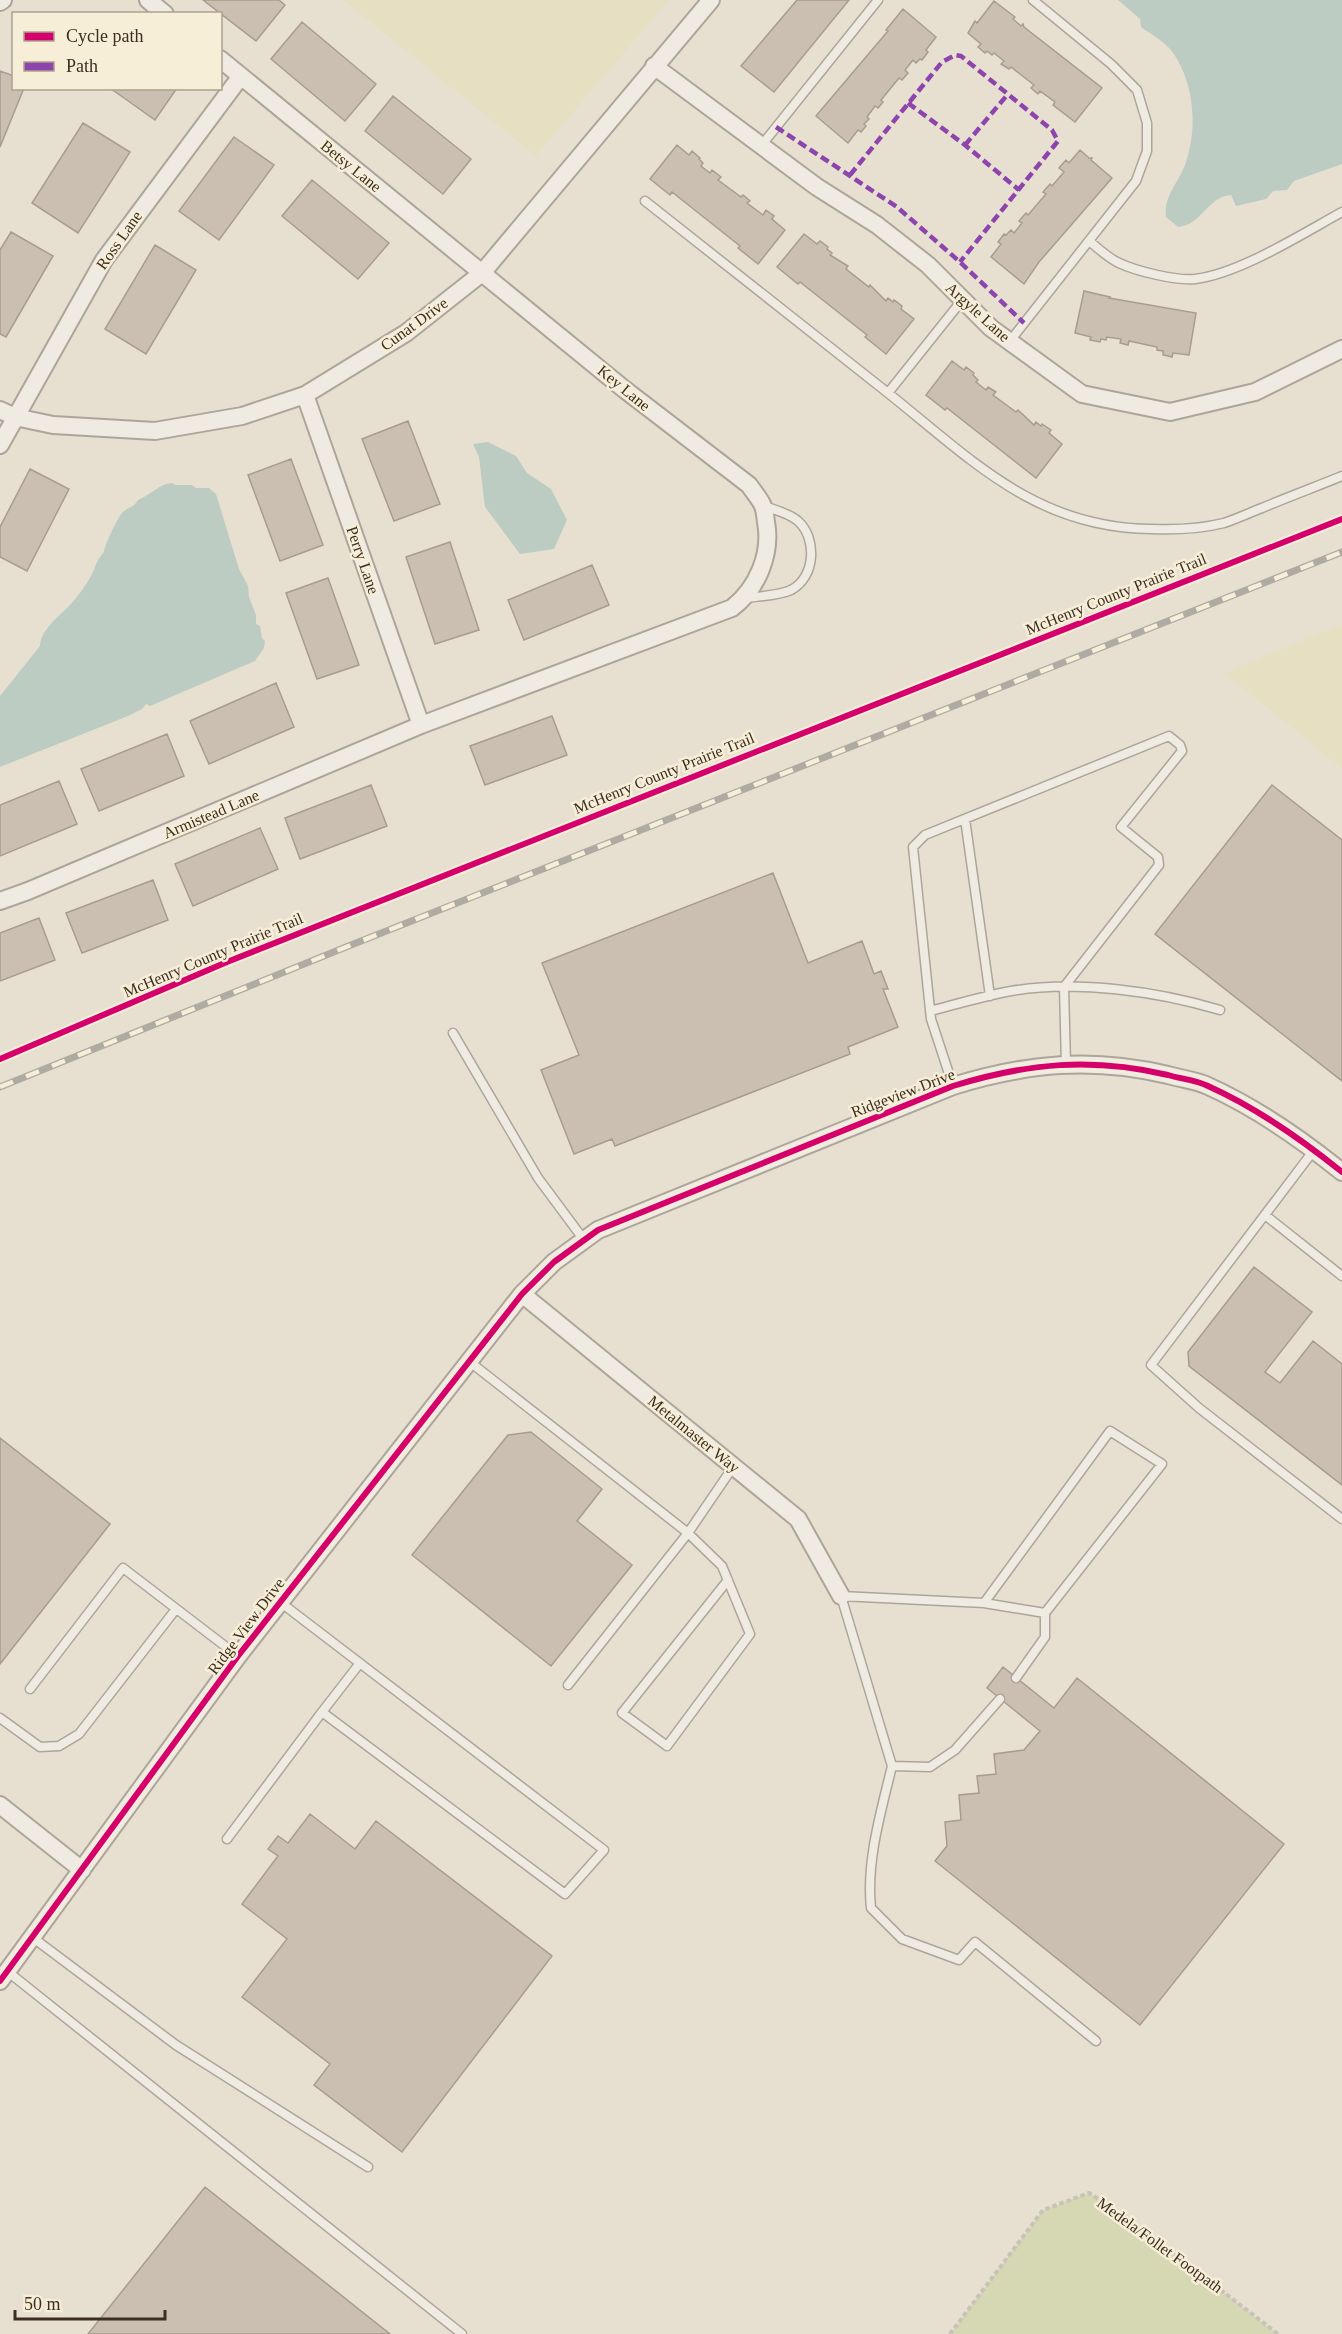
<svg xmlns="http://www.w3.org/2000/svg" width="1342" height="2334" font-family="'Times New Roman',serif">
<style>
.farmland{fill:#e6dfc2}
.green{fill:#d6d7b3}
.water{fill:#bcccc2}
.building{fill:#cbbfb2;stroke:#a89c90;stroke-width:1.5}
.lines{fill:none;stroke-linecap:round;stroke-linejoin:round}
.lane-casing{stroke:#ada599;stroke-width:11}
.street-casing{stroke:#ada599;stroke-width:20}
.path{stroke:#c8c2b9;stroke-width:4;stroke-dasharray:4.5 3;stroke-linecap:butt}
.lane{stroke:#efebe3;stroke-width:8}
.street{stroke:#efebe3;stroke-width:16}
.rail-casing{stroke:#afaaa2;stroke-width:7}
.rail{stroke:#f7eed8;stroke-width:4.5;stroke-dasharray:14;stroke-linecap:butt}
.quiet{stroke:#8e44ad;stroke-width:4.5;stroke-dasharray:9 4.5;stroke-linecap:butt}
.cycleway-casing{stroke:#f7eed8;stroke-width:10}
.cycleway{stroke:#d6006c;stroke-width:6}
.labels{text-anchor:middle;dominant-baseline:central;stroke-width:5;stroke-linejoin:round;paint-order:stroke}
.street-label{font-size:16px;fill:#3d2e20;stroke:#f7eed8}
</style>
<rect width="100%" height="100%" fill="#e7e0d1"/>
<path class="farmland" d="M343 0H669L536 156Z
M1342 624V768L1224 673Z"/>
<path class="green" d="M1089 2193 1122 2214 1278 2334H950L1043 2210Z"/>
<path class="water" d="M1118 0H1342V164L1294 181 1287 190 1273 191 1266 199 1236 206 1231 195C1207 197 1202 225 1178 227L1166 217C1163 196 1180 181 1186 162 1198 127 1194 80 1171 50 1163 41 1151 34 1141 27L1140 19Z
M488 442 516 456 527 473 551 489 567 520 554 549 520 554 485 507 479 457 473 444Z
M171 483 176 485H192L196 488H209L216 494 239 569 248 586 249 597 256 615V624L260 626 262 638 265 641 264 648 255 661 150 706 146 704 142 709 128 716 0 767V696L40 646C40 631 59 616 69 606 78 597 88 582 93 572 96 565 98 558 104 552 104 546 119 514 124 511 130 507 134 507 138 500 150 495 158 485 171 483Z"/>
<path class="building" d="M203 0H279L285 5 256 41Z
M797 0H849L774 92 741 66Z
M994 1 1015 17 1013 19 1021 26 1023 24 1024 27 1102 88 1075 122 1053 105 1055 102 1040 91 1038 94 1031 88 1034 85 1011 67 1009 69 1001 64 1004 61 994 53 992 55 987 51 985 53 978 47 981 44 968 33 975 21 977 23Z
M903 9 936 37 926 50 928 52 922 60 920 59 916 63 913 60 905 70 908 73 902 80 899 78 881 100 883 102 878 108 875 106 867 117 869 119 864 124 866 126 861 132 858 130 848 143 816 116 888 31 886 30Z
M302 22 376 84 345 121 271 59Z
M0 71 14 76V88H24L0 147Z
M110 88H177L155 120Z
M393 96 471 159 443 194 365 131Z
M83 123 130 152 78 233 32 203Z
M234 137 274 165 219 240 179 211Z
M677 145 689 155 692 151 700 158 699 159 703 163 701 166 710 173 712 170 721 177 718 180 741 197 743 195 750 201 747 203 763 215 766 210 774 216 772 219 785 230 758 264 738 248 740 246 672 192 670 195 650 179Z
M1080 150 1089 158H1092L1091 160 1112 178 1039 262 1024 284 991 257 1001 244 998 242 1004 234 1006 235 1011 230 1014 233 1022 223 1019 221 1026 213 1028 215 1046 194 1043 192 1050 184 1052 186 1064 172 1059 168 1066 160 1069 163Z
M312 180 389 243 358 279 282 216Z
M11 232 53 256 6 337 0 334V250Z
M804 234 817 244 820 241 828 247 827 249 832 253 830 255 848 266 846 269 869 287 870 285 886 301 888 298 893 302 894 300 902 306 901 309 914 319 886 354 865 337 867 335 800 282 798 284 777 267Z
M155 245 196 270 146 354 105 329Z
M1084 291 1110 297 1109 298 1196 313 1189 355 1173 353 1172 357 1163 355V351L1157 350V347L1129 341 1128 345 1120 343 1121 339 1107 337 1106 340 1101 339 1100 342 1090 340 1091 337 1075 333Z
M952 361 964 370 966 367 974 373 973 375 978 380 976 382 986 390 988 387 996 392 993 395 1016 412 1018 410 1034 425 1036 422 1041 426 1042 424 1051 430 1049 433 1062 444 1036 478 947 408 945 410 926 395Z
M408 421 440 504 394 521 362 439Z
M291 459 323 545 280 561 248 475Z
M30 469 69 489 27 571 0 557V527Z
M450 542 479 630 435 644 406 557Z
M592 565 609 605 524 640 508 600Z
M328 578 359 665 317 679 286 593Z
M276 683 294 727 209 764 190 721Z
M552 716 567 755 485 785 470 746Z
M167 734 184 776 99 811 81 769Z
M59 781 77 824 0 856V805Z
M371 785 387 826 300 859 285 818Z
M1272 785 1342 840V1081L1155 934Z
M260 828 278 869 193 906 175 864Z
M773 873 808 963 862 941 874 974 881 971 888 989H883L898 1027 848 1047 850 1054 615 1146 612 1139 574 1154 541 1070 579 1055 542 963Z
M153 880 168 920 82 953 66 913Z
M39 918 55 960 0 981V933Z
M1254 1267 1312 1312 1265 1372 1280 1383 1313 1341 1342 1364V1485L1189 1366 1188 1352Z
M531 1432 602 1489 577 1521 632 1565 551 1666 412 1555 508 1435Z
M0 1438 110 1524 0 1664Z
M1003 1667 1054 1708 1077 1678 1284 1844 1140 2025 935 1861 947 1846 945 1822 961 1820 959 1795 979 1793 977 1776 996 1774 994 1754 1024 1750 1040 1731 987 1688Z
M310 1814 355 1849 376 1821 552 1956 402 2152 314 2085 330 2064 242 1997 287 1939 242 1904 278 1856 268 1849 278 1836 288 1843Z
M205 2187 390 2334H88Z"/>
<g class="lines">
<defs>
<path id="lane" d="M761 146 878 0
M645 201 888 393 963 299
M1089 241C1098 248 1108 258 1119 263 1136 271 1176 281 1195 279 1239 274 1302 234 1342 212
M1010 341 1136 181 1147 151V123L1137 90 1111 64 1033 0
M888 393C972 460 1036 528 1151 529 1175 530 1200 529 1224 523 1236 519 1249 513 1262 508 1288 497 1315 487 1342 476
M745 598C759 596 778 596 791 590 816 577 817 538 798 521 789 513 775 510 764 506
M965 819 990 996
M930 1011C957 1004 984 996 1011 991 1077 980 1156 991 1220 1010
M453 1033 538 1178 584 1240
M953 1086 931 1019 913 847 925 835 1169 736 1180 745 1182 751 1121 827 1158 857 1159 865 1064 987 1066 1065
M1314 1150 1151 1365 1199 1408 1342 1519
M1265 1215 1342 1276
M470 1362 688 1533 733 1467
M280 1602 604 1850 565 1894 322 1712 360 1663
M984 1603 1045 1613 1162 1464 1110 1431 984 1603 841 1596 892 1766 930 1767 955 1750 1000 1699
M1016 1678 1045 1637V1613
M568 1685 688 1533 722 1566 750 1634 667 1746 622 1713 728 1580
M30 1689 123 1568 238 1656
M0 1718 40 1747 59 1746 79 1734 176 1609
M892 1766C881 1812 866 1861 871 1908L902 1939 959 1960 975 1942 1096 2041
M227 1839 322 1712
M32 1937 176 2045 368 2167
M7 1971 462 2334"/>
<path id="street" d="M148 0 165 14
M0 2 3 0
M654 66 817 187 877 225 928 265 991 328 1082 394 1170 412 1255 392 1342 349
M305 395 421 725
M0 410 15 417 53 425 155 431 242 416 305 395 406 333 482 273 711 0
M0 445 104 260 241 76
M0 901 28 891 421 725 732 608C757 589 772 554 766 522 765 516 765 509 762 504 759 498 753 491 749 485L624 389 220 59
M522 1294 798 1519 841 1596
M0 1805 82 1870
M0 1981 238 1656 522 1294 554 1262 598 1230 953 1086C1028 1063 1092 1057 1168 1075 1181 1079 1196 1080 1208 1086 1257 1108 1301 1139 1342 1172"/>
</defs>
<use href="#lane" class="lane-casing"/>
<use href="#street" class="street-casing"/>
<path class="path" d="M950 2334 1043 2210 1089 2193 1122 2214 1278 2334"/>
<use href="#lane" class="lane"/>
<use href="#street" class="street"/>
<defs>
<path id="rail" d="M0 1087 346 947 1342 552"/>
</defs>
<use href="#rail" class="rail-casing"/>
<use href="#rail" class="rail"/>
<path class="quiet" d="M908 103 965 145 1019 190
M776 127 897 207 960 262 1024 323
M965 145 1008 94
M850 175 942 62 955 55 961 56 1052 130 1058 141 960 262"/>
<defs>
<path id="cycleway" d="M0 1059 227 962 1342 519
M0 1981 238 1656 522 1294 554 1262 598 1230 953 1086C1028 1063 1092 1057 1168 1075 1181 1079 1196 1080 1208 1086 1257 1108 1301 1139 1342 1172"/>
</defs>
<use href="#cycleway" class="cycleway-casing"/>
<use href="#cycleway" class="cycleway"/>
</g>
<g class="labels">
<g class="street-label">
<text transform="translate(351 166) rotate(39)">Betsy Lane</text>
<text transform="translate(119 240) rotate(-55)">Ross Lane</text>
<text transform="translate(978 312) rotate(42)">Argyle Lane</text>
<text transform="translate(414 324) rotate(-36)">Cunat Drive</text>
<text transform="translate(624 388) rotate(39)">Key Lane</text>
<text transform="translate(363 560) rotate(71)">Perry Lane</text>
<text transform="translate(1116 594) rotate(-22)">McHenry County Prairie Trail</text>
<text transform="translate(664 773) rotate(-22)">McHenry County Prairie Trail</text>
<text transform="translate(211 814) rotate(-23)">Armistead Lane</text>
<text transform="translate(213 955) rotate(-23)">McHenry County Prairie Trail</text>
<text transform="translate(903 1093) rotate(-21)">Ridgeview Drive</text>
<text transform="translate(694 1434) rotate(39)">Metalmaster Way</text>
<text transform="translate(246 1626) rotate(-53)">Ridge View Drive</text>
<text transform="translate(1160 2245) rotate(36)">Medela/Follet Footpath</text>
</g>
</g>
<rect x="12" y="12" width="210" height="78" fill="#f7eed8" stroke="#ada18e" stroke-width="1.5"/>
<rect x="24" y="32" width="30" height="9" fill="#d6006c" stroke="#ada18e" stroke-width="1.5"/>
<text x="66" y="42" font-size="18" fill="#3d2e20">Cycle path</text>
<rect x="24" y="62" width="30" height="9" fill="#8e44ad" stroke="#ada18e" stroke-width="1.5"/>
<text x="66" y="72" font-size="18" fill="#3d2e20">Path</text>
<path d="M15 2310v9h150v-9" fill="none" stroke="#3d2e20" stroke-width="3"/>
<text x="24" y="2310" font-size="18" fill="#3d2e20" stroke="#f7eed8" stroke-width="4.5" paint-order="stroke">50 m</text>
</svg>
